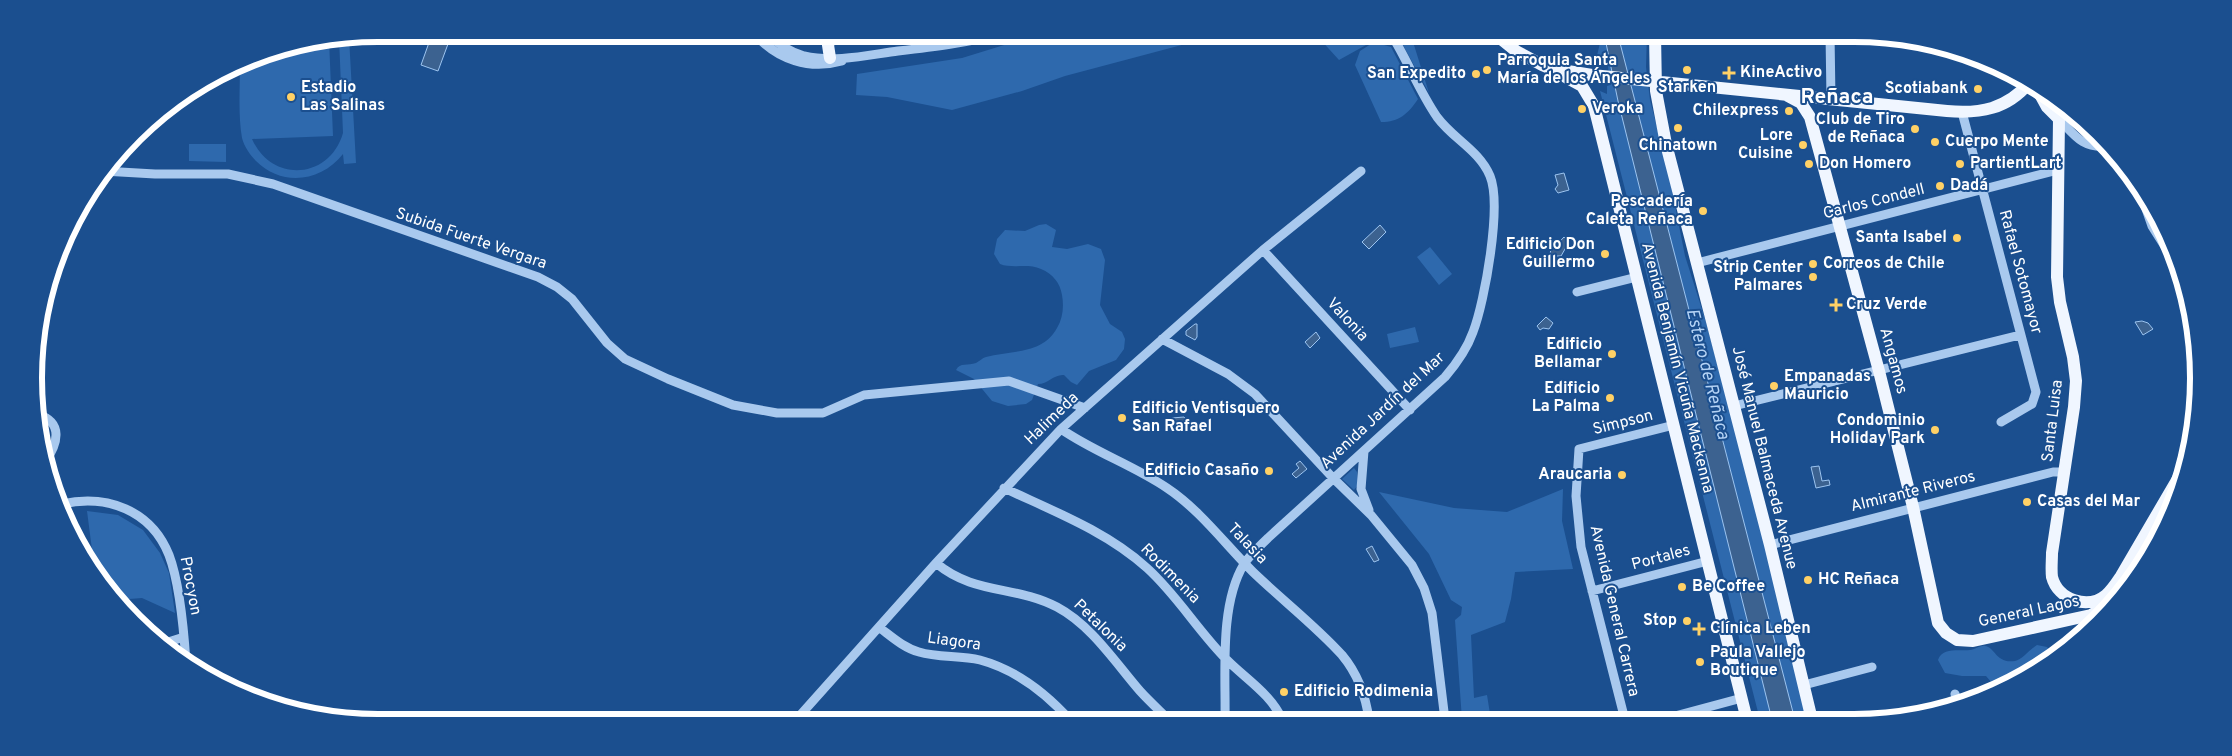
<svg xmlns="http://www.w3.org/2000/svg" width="2232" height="756" font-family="Overpass,sans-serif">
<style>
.green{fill:#2e69ad}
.water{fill:#3c6290;stroke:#9cc4f0}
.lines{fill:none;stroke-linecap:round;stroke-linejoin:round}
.minor{stroke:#a9c9ee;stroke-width:9}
.major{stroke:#f0f6ff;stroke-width:12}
.poi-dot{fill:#ffd166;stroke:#1b4f8f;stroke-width:2}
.labels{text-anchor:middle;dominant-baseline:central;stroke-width:4;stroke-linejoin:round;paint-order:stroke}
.poi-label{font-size:16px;font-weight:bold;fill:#fff;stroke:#1b4f8f;text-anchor:start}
.street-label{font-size:16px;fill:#fff;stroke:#1b4f8f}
.water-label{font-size:18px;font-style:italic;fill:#b5d3f5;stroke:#1b4f8f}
.district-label{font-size:21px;font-weight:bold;fill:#fff;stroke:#1b4f8f}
.rim{fill:none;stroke:#fff;stroke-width:6}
</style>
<rect width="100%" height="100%" fill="#1b4f8f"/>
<path class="green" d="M899 34H970L959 36 889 41V37Z
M1040 34H1246L1208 38 1065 76 1022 91 952 110 887 97 856 95 857 74 962 58Z
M1298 34H1383L1384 35 1339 60 1319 38Z
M1397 34H1417L1419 37 1414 45 1429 93Z
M1592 34H1647L1646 67 1650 100 1668 170 1685 256 1706 322 1813 720H1760L1600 91 1607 94V86L1610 85 1608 66 1595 64 1600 43 1598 36Z
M349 37 356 163 344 164 343 154C321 182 282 187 256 161 250 155 244 146 242 138 238 116 240 87 240 64L247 60 311 40 329 39 333 136 252 139C272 184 330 179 343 133L339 38Z
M1374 42 1391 47 1418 99C1408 114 1399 122 1381 122L1355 65 1360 51Z
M189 144H226V162L189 161Z
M1046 224 1056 230 1052 247 1067 249 1088 244 1101 249 1105 260 1100 305 1110 324 1122 332 1125 339 1124 349 1116 360 1089 371 1077 385 1071 382 1064 375C1054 374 1048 384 1038 384L1032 400 1026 404 1008 406 992 401 974 379 956 370C960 362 968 366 976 363 980 361 982 358 986 357 1011 350 1042 355 1057 328 1063 318 1064 306 1062 295 1060 283 1053 274 1041 269 1028 263 1013 269 1000 264L994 254 997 239 1005 230 1025 231 1039 225Z
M1430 247 1452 274 1439 285 1417 257Z
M1415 327 1419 342 1390 348 1387 334Z
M1354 468 1357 472 1358 485 1354 490 1342 479Z
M1563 489 1562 521 1573 569 1515 572 1511 599 1505 622 1471 635 1474 698 1487 695 1491 720H1462L1455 620 1461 615 1462 607 1451 600 1429 554 1379 492 1454 508 1507 512Z
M87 511 118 515 143 530 160 553 169 573 175 613 142 598 117 600 95 573Z
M2037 645 2047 647 2053 654 1997 689 1986 676H1962L1945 673 1938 660C1942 647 1959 651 1970 650 1975 650 1980 645 1985 646 1995 647 1996 664 2015 661 2022 660 2030 649 2037 645Z"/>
<path class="water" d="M1599 34H1620V43L1795 720H1772L1618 101 1606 43Z
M431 37 448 44 438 71 421 65Z
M1564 173 1569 190 1558 193 1555 189 1558 185 1555 175Z
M1380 225 1386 232 1369 249 1362 242Z
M1564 237 1569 242 1561 256H1553L1550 252Z
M1546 317 1553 323 1549 329 1543 328 1540 330 1537 326Z
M2142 321 2148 323 2153 329 2143 335 2135 322Z
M1195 324H1197V337L1195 340 1186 335V331Z
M1316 332 1320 338 1310 348 1305 342Z
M1184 417 1188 423 1175 427 1169 424 1172 418Z
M1300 461 1307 469 1296 478 1292 474 1299 468 1296 464Z
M1819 466 1822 481 1829 480 1830 485 1816 488 1811 467Z
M1372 546 1379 560 1374 562 1366 549Z"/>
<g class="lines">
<path class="minor" d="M755 34C777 60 810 70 842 61
M769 34C778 44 790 52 804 56 835 63 868 55 898 51 933 47 967 43 1000 34
M1830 34 1831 99
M1962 112 2036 392 2032 404 2001 422
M2059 119C2075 136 2083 149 2108 146
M103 171 155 174H228L273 184 538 277 557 287 572 299 607 343 625 359 668 379 733 405 777 413H823L864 395 1009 381 1085 408
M2138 186 2152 226 2181 272
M1263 250 1410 410
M1697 263 2058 170
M1577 292 1637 277
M1162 339 1228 374 1255 394 1333 478 1371 515 1412 565 1424 588 1432 613 1445 720
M1734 406 2020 335
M37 414C64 422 58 444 45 462
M1061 429C1094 452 1133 465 1167 488 1200 510 1225 544 1253 572 1281 599 1317 627 1342 655 1357 673 1366 697 1369 720
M1364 451 1361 489 1369 510
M1004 488C1053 511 1106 531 1147 568 1177 595 1198 631 1227 660 1247 680 1271 694 1283 721
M62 504C107 494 151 510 169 555 180 584 184 632 186 663
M1770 545 2053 472H2064
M936 563C974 595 1015 585 1057 607 1091 625 1115 662 1140 691 1149 701 1160 711 1170 721
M1592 591 1708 561
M880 628C892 637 904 648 919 652 938 658 960 655 980 660 1017 670 1046 693 1071 721
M162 644 184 637
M1804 685 1872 667
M1955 694 1958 703
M1625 720 1581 547 1576 496 1579 449 1674 425
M1660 720 1742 698
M795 721 936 563 1061 429 1263 250 1361 171
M1225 721C1226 674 1219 605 1244 564 1250 555 1260 546 1268 538L1445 377C1457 363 1467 349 1473 332 1485 301 1502 205 1490 176 1479 150 1453 139 1437 117 1419 91 1408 61 1391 34"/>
<path class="major" d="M825 34 842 36 873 34
M1495 34 1516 51 1542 65 1549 68 1592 75 1947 111C1980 114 2007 109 2029 83
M1655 34 1656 91 1666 144 1770 545 1812 720
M830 58 828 45 832 35
M1549 68 1582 86 1594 106 1747 720
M2037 89 2047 107 2059 119 2057 277 2060 302 2073 357 2076 381 2074 407 2052 553C2052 561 2051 569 2052 577 2058 600 2088 610 2106 595 2112 590 2117 582 2121 576L2187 463
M1786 95 1801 103 1810 117 1879 371 1913 507 1938 623 1946 633 1957 640 1973 641 2091 615 2105 607"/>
</g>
<g class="poi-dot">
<circle cx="1487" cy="70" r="5"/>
<circle cx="1687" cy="70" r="5"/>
<path d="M1726.5 65.5h5v5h5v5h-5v5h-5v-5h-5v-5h5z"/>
<circle cx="1476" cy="74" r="5"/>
<circle cx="1978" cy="89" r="5"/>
<circle cx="291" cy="97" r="5"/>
<circle cx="1582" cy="109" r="5"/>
<circle cx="1789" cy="111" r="5"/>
<circle cx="1678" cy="128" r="5"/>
<circle cx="1915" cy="129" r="5"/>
<circle cx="1935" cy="142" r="5"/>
<circle cx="1803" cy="145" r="5"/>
<circle cx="1809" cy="164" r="5"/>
<circle cx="1960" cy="164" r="5"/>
<circle cx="1940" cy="186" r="5"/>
<circle cx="1703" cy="211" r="5"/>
<circle cx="1957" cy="238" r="5"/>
<circle cx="1605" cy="254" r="5"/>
<circle cx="1813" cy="264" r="5"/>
<circle cx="1813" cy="277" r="5"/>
<path d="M1833.5 297.5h5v5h5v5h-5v5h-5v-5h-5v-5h5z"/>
<circle cx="1612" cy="354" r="5"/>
<circle cx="1774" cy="386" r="5"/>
<circle cx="1610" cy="398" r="5"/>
<circle cx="1122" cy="418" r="5"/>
<circle cx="1935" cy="430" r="5"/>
<circle cx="1269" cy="471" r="5"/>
<circle cx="1622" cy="475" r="5"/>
<circle cx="2027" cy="502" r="5"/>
<circle cx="1808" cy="580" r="5"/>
<circle cx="1682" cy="587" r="5"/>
<circle cx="1687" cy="621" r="5"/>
<path d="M1696.5 621.5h5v5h5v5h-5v5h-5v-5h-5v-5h5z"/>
<circle cx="1700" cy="662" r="5"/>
<circle cx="1284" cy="692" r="5"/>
</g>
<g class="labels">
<g class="poi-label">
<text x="1497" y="61">Parroquia Santa<tspan x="1497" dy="18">María de los Ángeles</tspan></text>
<text x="1740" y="73">KineActivo</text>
<text x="1466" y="74" text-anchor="end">San Expedito</text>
<text x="301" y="88">Estadio<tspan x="301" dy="18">Las Salinas</tspan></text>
<text x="1687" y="88" text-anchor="middle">Starken</text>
<text x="1968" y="89" text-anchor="end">Scotiabank</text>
<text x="1592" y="109">Veroka</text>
<text x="1779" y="111" text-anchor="end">Chilexpress</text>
<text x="1905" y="120" text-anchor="end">Club de Tiro<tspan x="1905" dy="18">de Reñaca</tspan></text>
<text x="1793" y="136" text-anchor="end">Lore<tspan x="1793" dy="18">Cuisine</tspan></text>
<text x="1945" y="142">Cuerpo Mente</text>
<text x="1678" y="146" text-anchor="middle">Chinatown</text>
<text x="1819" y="164">Don Homero</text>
<text x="1970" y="164">PartientLart</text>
<text x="1950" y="186">Dadá</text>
<text x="1693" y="202" text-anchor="end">Pescadería<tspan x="1693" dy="18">Caleta Reñaca</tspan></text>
<text x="1947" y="238" text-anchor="end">Santa Isabel</text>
<text x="1595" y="245" text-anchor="end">Edificio Don<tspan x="1595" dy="18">Guillermo</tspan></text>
<text x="1823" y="264">Correos de Chile</text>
<text x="1803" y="268" text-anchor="end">Strip Center<tspan x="1803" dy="18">Palmares</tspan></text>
<text x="1846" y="305">Cruz Verde</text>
<text x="1602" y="345" text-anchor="end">Edificio<tspan x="1602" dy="18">Bellamar</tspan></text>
<text x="1784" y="377">Empanadas<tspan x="1784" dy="18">Mauricio</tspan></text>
<text x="1600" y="389" text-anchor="end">Edificio<tspan x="1600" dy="18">La Palma</tspan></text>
<text x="1132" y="409">Edificio Ventisquero<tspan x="1132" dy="18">San Rafael</tspan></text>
<text x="1925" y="421" text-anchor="end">Condominio<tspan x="1925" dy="18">Holiday Park</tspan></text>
<text x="1259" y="471" text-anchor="end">Edificio Casaño</text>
<text x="1612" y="475" text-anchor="end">Araucaria</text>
<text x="2037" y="502">Casas del Mar</text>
<text x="1818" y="580">HC Reñaca</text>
<text x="1692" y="587">Be Coffee</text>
<text x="1677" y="621" text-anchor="end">Stop</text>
<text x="1710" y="629">Clínica Leben</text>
<text x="1710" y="653">Paula Vallejo<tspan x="1710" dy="18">Boutique</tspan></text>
<text x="1294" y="692">Edificio Rodimenia</text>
</g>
<g class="street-label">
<text transform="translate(1874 202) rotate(-14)">Carlos Condell</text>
<text transform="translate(471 239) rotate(19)">Subida Fuerte Vergara</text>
<text transform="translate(2020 272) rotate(75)">Rafael Sotomayor</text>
<text transform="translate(1347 320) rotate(47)">Valonia</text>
<text transform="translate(1893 361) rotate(75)">Angamos</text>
<text transform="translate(1677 368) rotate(76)">Avenida Benjamín Vicuña Mackenna</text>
<text transform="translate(1383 411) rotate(-43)">Avenida Jardín del Mar</text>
<text transform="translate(1052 419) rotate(-44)">Halimeda</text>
<text transform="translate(2053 421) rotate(-83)">Santa Luisa</text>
<text transform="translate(1623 423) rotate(-14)">Simpson</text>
<text transform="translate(1764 458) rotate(76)">José Manuel Balmaceda Avenue</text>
<text transform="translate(1913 492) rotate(-14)">Almirante Riveros</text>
<text transform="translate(1247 544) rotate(46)">Talasia</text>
<text transform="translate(1661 558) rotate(-15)">Portales</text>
<text transform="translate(1170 574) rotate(45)">Rodimenia</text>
<text transform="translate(190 586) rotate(79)">Procyon</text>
<text transform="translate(1614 611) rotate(77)">Avenida General Carrera</text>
<text transform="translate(2029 612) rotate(-12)">General Lagos</text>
<text transform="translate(1100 626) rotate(44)">Petalonia</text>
<text transform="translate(954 642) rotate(8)">Liagora</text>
</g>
<g class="water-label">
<text transform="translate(1707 374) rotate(76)">Estero de Reñaca</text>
</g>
<g class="district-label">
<text x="1837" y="97">Reñaca</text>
</g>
</g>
<path d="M0 0H2232V756H0ZM378 42H1854A336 336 0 0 1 2190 378V378A336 336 0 0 1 1854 714H378A336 336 0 0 1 42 378V378A336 336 0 0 1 378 42Z" fill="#1b4f8f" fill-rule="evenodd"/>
<path class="rim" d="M378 42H1854A336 336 0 0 1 2190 378V378A336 336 0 0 1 1854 714H378A336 336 0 0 1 42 378V378A336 336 0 0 1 378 42Z"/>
</svg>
